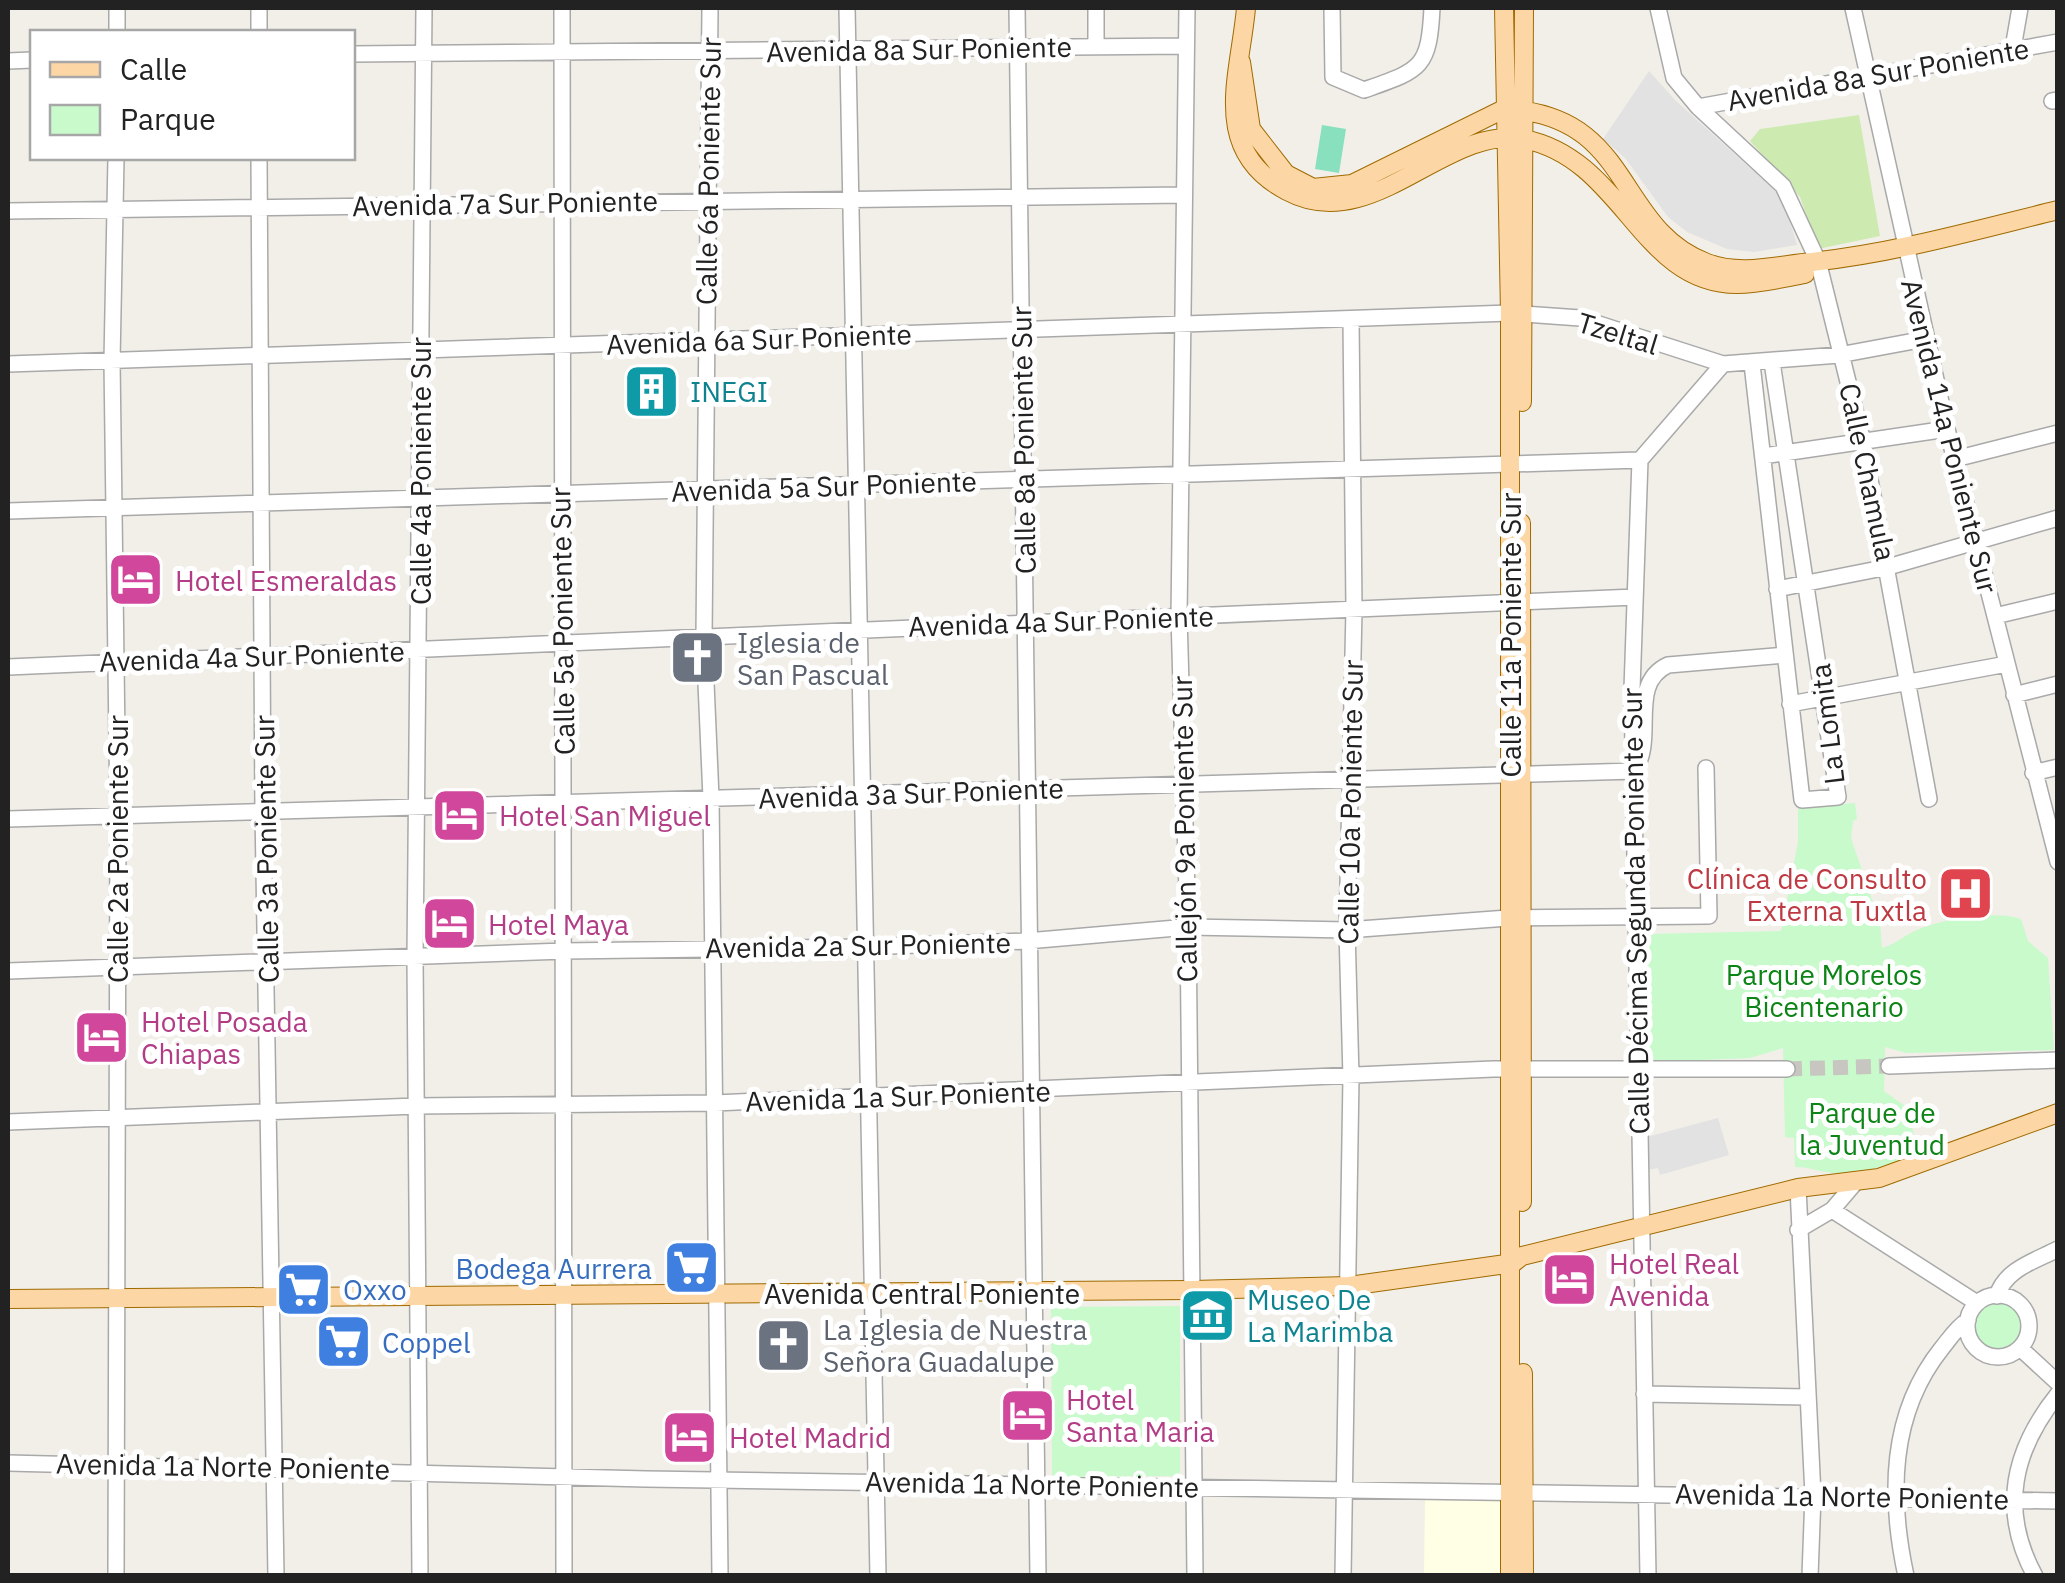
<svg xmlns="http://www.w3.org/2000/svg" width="2065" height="1583" font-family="'IBM Plex Sans',sans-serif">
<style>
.education{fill:#ffffe5}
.grass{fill:#cdebb0}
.park{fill:#c8facc}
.pitch{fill:#88e0be}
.parking{fill:#e2e2e2}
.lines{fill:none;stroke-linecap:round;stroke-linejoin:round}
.minor-tunnel{stroke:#c8c6c1;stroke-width:15;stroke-dasharray:15 8;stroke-linecap:butt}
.minor-casing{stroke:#a9a9a9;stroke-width:18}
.major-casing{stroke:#a06b00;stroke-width:20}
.minor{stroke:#fff;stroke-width:15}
.major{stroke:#fcd6a4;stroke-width:18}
.labels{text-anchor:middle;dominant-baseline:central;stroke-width:10;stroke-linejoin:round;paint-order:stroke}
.street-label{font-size:28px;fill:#222;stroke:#fff}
.culture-label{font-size:28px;fill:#0d838f;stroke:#fff;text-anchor:start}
.hotel-label{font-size:28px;fill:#b23c85;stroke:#fff;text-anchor:start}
.worship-label{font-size:28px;fill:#5b616d;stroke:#fff;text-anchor:start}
.health-label{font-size:28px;fill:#be3a42;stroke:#fff;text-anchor:end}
.park-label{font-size:28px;fill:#0c8416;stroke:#fff}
.shop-label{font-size:28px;fill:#366cbe;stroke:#fff;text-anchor:start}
</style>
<rect width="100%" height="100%" fill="#f2efe9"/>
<path class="education" d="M1425 1500 1502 1501 1500 1575 1424 1576Z"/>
<path class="grass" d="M1859 115 1880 236 1818 249 1800 197 1750 141 1760 129Z"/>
<path class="park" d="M1855 803 1857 819 1853 821 1851 838 1880 923 1882 948C1896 944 1905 935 1917 930 1944 919 1994 910 2021 919L2028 941 2048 958 2054 1050 1906 1053 1885 1047 1884 1091 1905 1106 1920 1153C1893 1163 1855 1178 1826 1172 1814 1170 1808 1167 1795 1167L1794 1138 1785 1137 1783 1048 1750 1058 1655 1062 1649 1057 1642 944 1649 934 1781 931 1798 842V808Z
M1975 1327a24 24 0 1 1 48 0a24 24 0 1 1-48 0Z
M1180 1306V1476L1052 1477 1051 1307Z"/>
<path class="pitch" d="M1322 125 1346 129 1339 173 1315 169Z"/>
<path class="parking" d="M1649 71 1676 101 1783 198 1797 245 1754 252 1727 249 1687 232 1668 217 1625 158 1603 139Z
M1718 1118 1729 1155 1660 1175 1658 1168 1647 1170V1137Z"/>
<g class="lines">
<path class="minor-tunnel" d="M1787 1069 1889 1066"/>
<defs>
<path id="minor" d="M117 8V32
M259 8V32
M562 8 564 1576
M710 8 704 637 711 798 720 1576
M847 8 878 1576
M1017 8 1038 1576
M1187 8 1179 616 1188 927 1195 1576
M1332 8 1333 77 1364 90C1421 70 1429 69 1432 8
M1658 8 1674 78 1698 107 1783 186 1818 261 1863 442 1929 799
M1853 8 1947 429 2058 862
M1096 46V8
M2013 48 2020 8
M352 54 1185 46
M8 61 32 60
M2052 101 2058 100
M1698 107 2058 42
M116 158 112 361 118 816 116 1576
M259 158 263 812 276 1576
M8 211 1182 195
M8 364 1510 313 1580 318 1723 364 1839 355 1925 339
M1752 364 1802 800 1838 797 1772 362
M1763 456 1947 429
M1955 459 2058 433
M8 511 1640 460
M1777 589 1888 567 2058 518
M1995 616 2058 601
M8 667 1635 597
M2014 695 2058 684
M1790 704 2007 664
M2033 773 2058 767
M8 819 1634 771C1657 739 1627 684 1668 665L1785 655
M8 971 564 951 863 947 1027 941 1188 927 1347 930 1508 918 1709 916 1706 768
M1889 1066 2058 1060
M8 1122 416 1106 715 1103 1493 1069H1787
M1798 1188 1813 1495 1810 1576
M1832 1210 1977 1303
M1798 1230 1832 1210 1855 1183
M1967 1326a31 31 0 1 1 62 0a31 31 0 1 1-62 0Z
M1997 1296C2005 1269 2035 1261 2058 1249
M2020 1348 2058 1383
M1644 1394 1808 1397
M8 1463 646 1479 2058 1501
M420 1576 415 958 424 8
M1343 1576 1351 1077 1347 930 1354 609 1351 319
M1648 1576 1632 689 1640 460 1723 364
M1906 1576C1889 1497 1889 1414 1942 1348 1950 1338 1957 1327 1968 1320
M2035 1576C1999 1510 2013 1450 2058 1394"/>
<path id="major" d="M1246 8C1240 76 1209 150 1287 191 1372 237 1445 124 1524 139 1624 159 1640 284 1737 284 1760 284 1783 278 1805 274
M1504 8 1510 313V1576
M1241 62 1251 129 1286 174 1313 188 1352 184 1504 109C1634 114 1614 228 1707 263 1741 276 1778 265 1812 262 1895 253 1976 230 2058 210
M1522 402 1524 8
M1521 523 1522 1202
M8 1299 1192 1290 1349 1286 1513 1263 1522 1256 1798 1188 1879 1178 2058 1113
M1523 1373 1524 1576"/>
</defs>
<use href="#minor" class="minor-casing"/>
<use href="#major" class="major-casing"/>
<use href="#minor" class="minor"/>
<use href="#major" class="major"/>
</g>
<defs>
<symbol id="building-square" viewBox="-11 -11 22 22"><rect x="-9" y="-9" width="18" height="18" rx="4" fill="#0f9aa8" stroke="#fff"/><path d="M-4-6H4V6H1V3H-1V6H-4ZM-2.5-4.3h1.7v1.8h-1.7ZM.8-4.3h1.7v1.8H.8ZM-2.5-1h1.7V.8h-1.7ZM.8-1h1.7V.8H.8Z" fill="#fff"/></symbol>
<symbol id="hotel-square" viewBox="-11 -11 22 22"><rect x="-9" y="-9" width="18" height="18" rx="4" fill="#d1479c" stroke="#fff"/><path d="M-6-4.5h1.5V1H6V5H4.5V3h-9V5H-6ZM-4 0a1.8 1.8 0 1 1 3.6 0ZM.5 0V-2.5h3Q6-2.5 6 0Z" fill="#fff"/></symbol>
<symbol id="church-square" viewBox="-11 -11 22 22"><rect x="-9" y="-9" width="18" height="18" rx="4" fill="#6b7280" stroke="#fff"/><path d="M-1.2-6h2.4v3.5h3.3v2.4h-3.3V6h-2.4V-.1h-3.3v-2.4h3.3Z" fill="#fff"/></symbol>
<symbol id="hospital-square" viewBox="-11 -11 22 22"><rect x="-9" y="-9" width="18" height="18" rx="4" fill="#e0444e" stroke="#fff"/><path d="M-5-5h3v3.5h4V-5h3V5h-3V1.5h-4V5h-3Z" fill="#fff"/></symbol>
<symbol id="supermarket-square" viewBox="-11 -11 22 22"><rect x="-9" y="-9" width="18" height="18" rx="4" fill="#3f7fe0" stroke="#fff"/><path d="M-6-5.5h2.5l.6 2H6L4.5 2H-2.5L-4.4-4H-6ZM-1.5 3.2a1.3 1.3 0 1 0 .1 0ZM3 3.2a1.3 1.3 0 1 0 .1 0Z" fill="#fff"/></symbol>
<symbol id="museum-square" viewBox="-11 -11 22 22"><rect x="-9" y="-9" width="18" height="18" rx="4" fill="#0f9aa8" stroke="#fff"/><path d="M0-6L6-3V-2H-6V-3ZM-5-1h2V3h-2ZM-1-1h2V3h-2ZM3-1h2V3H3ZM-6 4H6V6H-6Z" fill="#fff"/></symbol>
</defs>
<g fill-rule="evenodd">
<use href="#building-square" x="620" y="360" width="63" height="63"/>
<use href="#hotel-square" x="104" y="548" width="63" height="63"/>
<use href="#church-square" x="666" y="626" width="63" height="63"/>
<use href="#hotel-square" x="428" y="784" width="63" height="63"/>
<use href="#hospital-square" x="1934" y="862" width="63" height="63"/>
<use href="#hotel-square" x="418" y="892" width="63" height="63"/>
<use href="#hotel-square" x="70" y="1006" width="63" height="63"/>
<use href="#supermarket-square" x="660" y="1236" width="63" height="63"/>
<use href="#hotel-square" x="1538" y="1248" width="63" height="63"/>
<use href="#supermarket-square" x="272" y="1258" width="63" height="63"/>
<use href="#museum-square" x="1176" y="1284" width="63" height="63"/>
<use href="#supermarket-square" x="312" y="1310" width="63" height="63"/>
<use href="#church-square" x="752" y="1314" width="63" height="63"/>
<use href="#hotel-square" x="996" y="1384" width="63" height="63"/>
<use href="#hotel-square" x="658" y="1406" width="63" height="63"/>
</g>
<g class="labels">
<g class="street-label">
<text transform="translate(919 49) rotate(-1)">Avenida 8a Sur Poniente</text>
<text transform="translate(1878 74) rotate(-10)">Avenida 8a Sur Poniente</text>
<text transform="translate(708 171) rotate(-89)">Calle 6a Poniente Sur</text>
<text transform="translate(505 203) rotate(-1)">Avenida 7a Sur Poniente</text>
<text transform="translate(1618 333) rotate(17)">Tzeltal</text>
<text transform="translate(759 339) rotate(-2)">Avenida 6a Sur Poniente</text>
<text transform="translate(1950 436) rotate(76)">Avenida 14a Poniente Sur</text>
<text transform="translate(1023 440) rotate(-91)">Calle 8a Poniente Sur</text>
<text transform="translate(420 471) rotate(-90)">Calle 4a Poniente Sur</text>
<text transform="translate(1868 472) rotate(78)">Calle Chamula</text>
<text transform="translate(824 486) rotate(-2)">Avenida 5a Sur Poniente</text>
<text transform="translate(562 621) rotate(-91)">Calle 5a Poniente Sur</text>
<text transform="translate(1061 621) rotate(-2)">Avenida 4a Sur Poniente</text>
<text transform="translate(1510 635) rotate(-90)">Calle 11a Poniente Sur</text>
<text transform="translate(252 656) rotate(-2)">Avenida 4a Sur Poniente</text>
<text transform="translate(1827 724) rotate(-97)">La Lomita</text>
<text transform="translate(911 793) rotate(-2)">Avenida 3a Sur Poniente</text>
<text transform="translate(1350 802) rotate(-89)">Calle 10a Poniente Sur</text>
<text transform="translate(1184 829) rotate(-91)">Callejón 9a Poniente Sur</text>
<text transform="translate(117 849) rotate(-90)">Calle 2a Poniente Sur</text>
<text transform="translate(266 849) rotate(-91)">Calle 3a Poniente Sur</text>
<text transform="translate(1635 911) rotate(-91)">Calle Décima Segunda Poniente Sur</text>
<text transform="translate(858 945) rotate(-1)">Avenida 2a Sur Poniente</text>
<text transform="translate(898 1096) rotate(-2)">Avenida 1a Sur Poniente</text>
<text x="922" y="1293">Avenida Central Poniente</text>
<text transform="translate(223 1466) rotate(1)">Avenida 1a Norte Poniente</text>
<text transform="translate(1032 1484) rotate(1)">Avenida 1a Norte Poniente</text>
<text transform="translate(1842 1496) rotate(1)">Avenida 1a Norte Poniente</text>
</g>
<g class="culture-label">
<text x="690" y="391">INEGI</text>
<text x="1247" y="1299">Museo De<tspan x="1247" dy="32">La Marimba</tspan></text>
</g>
<g class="hotel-label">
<text x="175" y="580">Hotel Esmeraldas</text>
<text x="499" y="815">Hotel San Miguel</text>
<text x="488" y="924">Hotel Maya</text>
<text x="141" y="1021">Hotel Posada<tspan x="141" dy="32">Chiapas</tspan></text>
<text x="1609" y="1263">Hotel Real<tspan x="1609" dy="32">Avenida</tspan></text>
<text x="1066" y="1399">Hotel<tspan x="1066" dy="32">Santa Maria</tspan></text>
<text x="729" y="1437">Hotel Madrid</text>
</g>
<g class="worship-label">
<text x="737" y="642">Iglesia de<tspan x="737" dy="32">San Pascual</tspan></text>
<text x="823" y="1329">La Iglesia de Nuestra<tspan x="823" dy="32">Señora Guadalupe</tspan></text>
</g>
<g class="health-label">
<text x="1927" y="878">Clínica de Consulto<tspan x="1927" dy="32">Externa Tuxtla</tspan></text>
</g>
<g class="park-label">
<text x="1824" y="974">Parque Morelos<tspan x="1824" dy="32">Bicentenario</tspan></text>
<text x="1872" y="1112">Parque de<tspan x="1872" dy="32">la Juventud</tspan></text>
</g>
<g class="shop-label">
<text x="652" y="1268" text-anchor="end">Bodega Aurrera</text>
<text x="343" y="1289">Oxxo</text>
<text x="382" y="1342">Coppel</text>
</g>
</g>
<rect width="2065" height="1583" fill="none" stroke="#222222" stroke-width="20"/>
<rect x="30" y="30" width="325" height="130" fill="#ffffff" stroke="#a7a7a7" stroke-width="2.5"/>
<rect x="50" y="62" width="50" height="15" fill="#fcd6a4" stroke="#a7a7a7" stroke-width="2.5"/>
<text x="120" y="80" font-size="30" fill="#222222">Calle</text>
<rect x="50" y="105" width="50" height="30" fill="#c8facc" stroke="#a7a7a7" stroke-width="2.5"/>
<text x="120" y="130" font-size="30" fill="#222222">Parque</text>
</svg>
